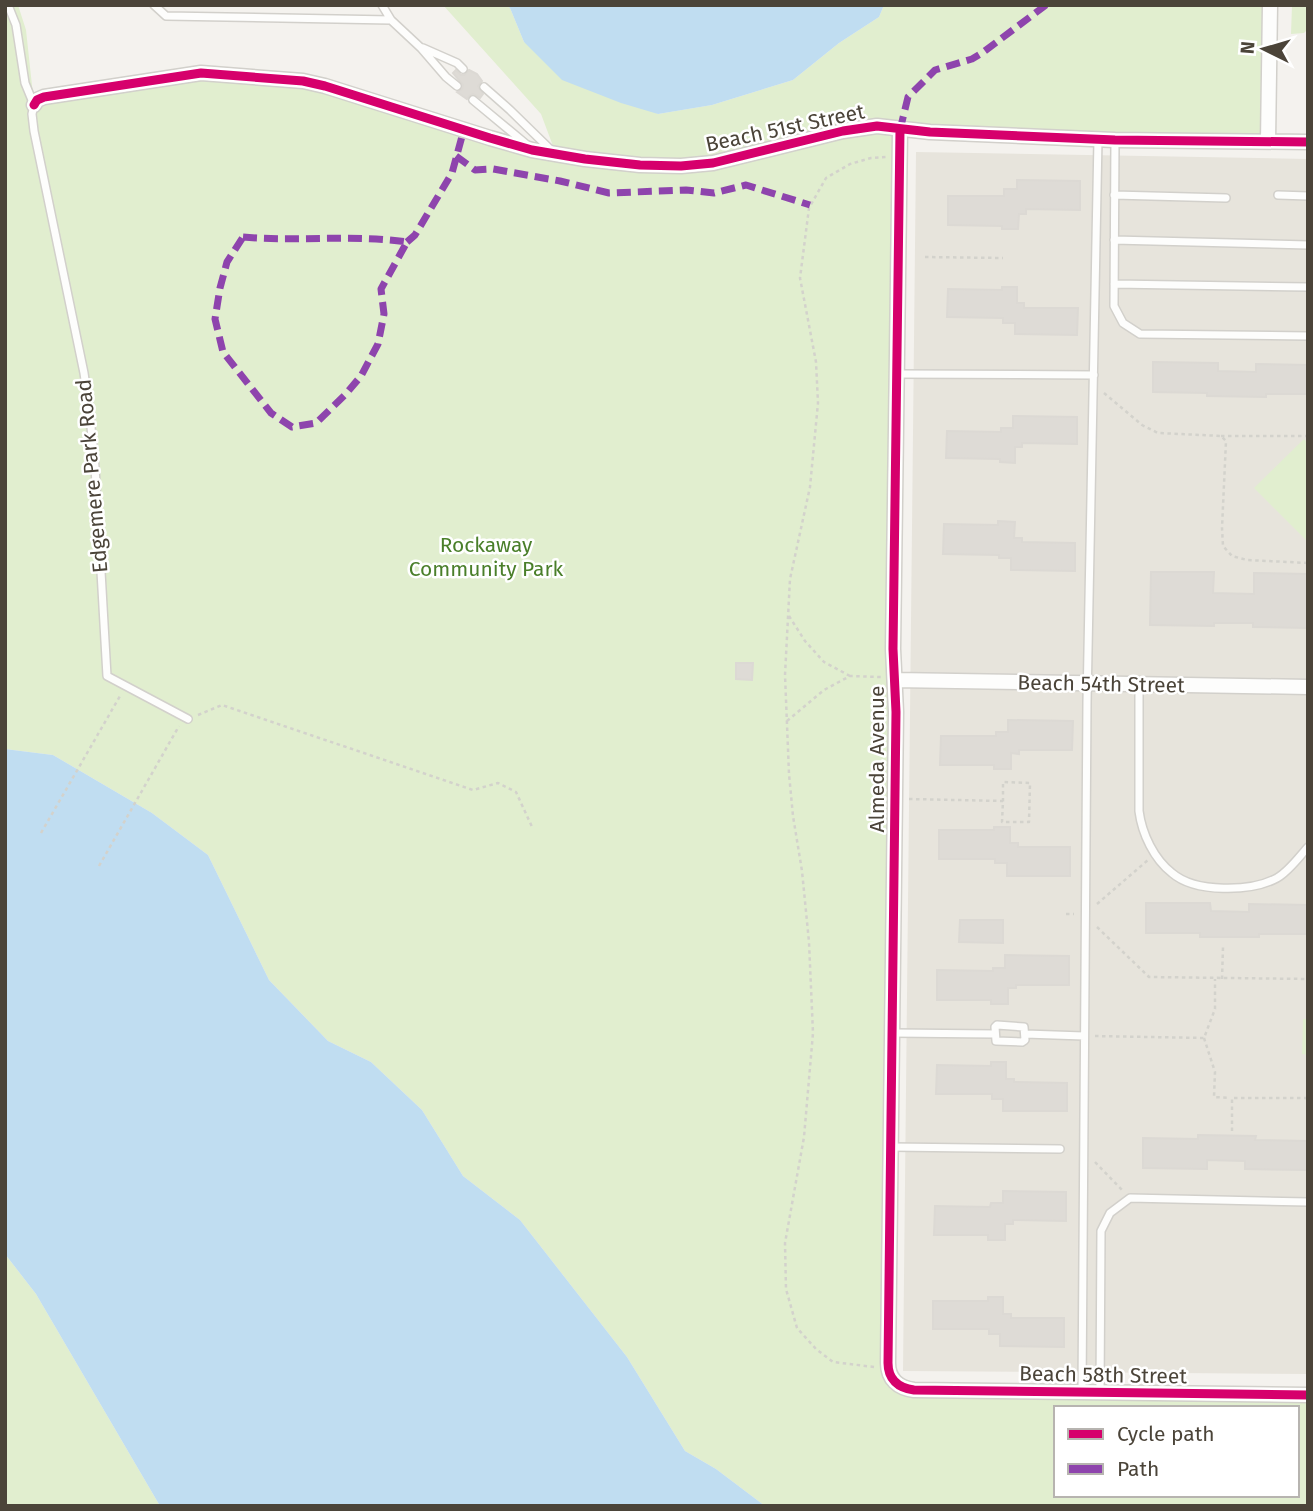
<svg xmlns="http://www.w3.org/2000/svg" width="1313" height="1511" font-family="'Fira Sans',sans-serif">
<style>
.residential{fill:#e7e4dc}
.green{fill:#e1eecf;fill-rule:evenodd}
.water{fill:#c0ddf1}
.building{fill:#dedbd6;stroke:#dcd9d4;stroke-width:2}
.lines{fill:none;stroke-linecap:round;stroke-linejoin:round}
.service-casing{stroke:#d2d0cb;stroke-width:10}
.minor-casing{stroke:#d2d0cb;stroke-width:17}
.path{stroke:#d3d2cc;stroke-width:2.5;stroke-dasharray:3.5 3.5;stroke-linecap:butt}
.service{stroke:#fdfdfc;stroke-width:7}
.minor{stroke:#fdfdfc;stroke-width:14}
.quiet{stroke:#8e44ad;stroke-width:7;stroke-dasharray:14 7;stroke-linecap:butt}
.cycleway-casing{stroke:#fff;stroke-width:13}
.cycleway{stroke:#d6006c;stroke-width:9}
.labels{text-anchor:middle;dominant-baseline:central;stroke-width:5;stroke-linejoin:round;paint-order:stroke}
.street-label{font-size:21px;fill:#4b4439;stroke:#fff}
.park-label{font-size:21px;fill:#4a7f2a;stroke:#fff}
</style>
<rect width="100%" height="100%" fill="#f4f2ee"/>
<path class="residential" d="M916 152 1308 159V1374L903 1371Z"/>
<path class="green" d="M5 5H18L26 30 34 104 192 74 303 81 556 154 541 114 443 5H506L510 8 524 42 658 114 712 105 793 80 839 43 879 17 884 5H1270L1268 141 901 130 888 1363 898 1385 1308 1395V1506H765L716 1469 685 1451 627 1357 520 1220 463 1176 422 1110 371 1062 328 1041 269 980 208 855 152 813 53 755 5 749ZM1056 1408H1297V1495H1056Z
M1292 5H1308V29L1304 33 1291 34Z
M1304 439 1308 444V542L1254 488Z
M1303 1019H1308V1055L1302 1054Z
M5 1254 36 1294 160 1506H5Z"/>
<path class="water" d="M506 5H884L879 17 839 43 793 80 712 105 658 114 621 103 562 80 524 42 510 8Z
M5 749 53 755 152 813 208 855 269 980 328 1041 371 1062 422 1110 463 1176 520 1220 627 1357 685 1451 716 1469 765 1506H160L36 1294 5 1254Z"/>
<path class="building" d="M469 70 477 74 482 81 478 86 483 94 480 98 473 94 469 96 467 99 457 92 462 89 463 85 453 73 456 70 461 75H464Z
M1017 180 1080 181V210L1026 209V214H1019L1018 229H1002V226L948 225V196H1004V189H1017Z
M1002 287H1017V303H1024V308H1078L1077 335 1015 334V323H1003V318L947 317 948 289 1002 290Z
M1153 362 1218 363V371L1256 372V364L1308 365V394H1266V397L1207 396V393L1153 392Z
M1013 416 1077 417V444L1022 443V447H1015V463L1000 462V459L946 458 947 431 1001 432V428H1013Z
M998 521 1015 522 1014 538H1022V542L1075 543V571L1011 570V558H999V555L943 554 944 524 998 525Z
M1151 572H1214L1213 593 1254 594V573L1308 574V628L1253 627V623H1214V626L1150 625Z
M736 663H753L752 680 736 679Z
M1008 720 1073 721 1072 750H1019V754L1011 753V769H994V765H940L941 736H996V732H1008Z
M994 827H1010V843H1018V847H1070V876H1007V863H995V859H939V830H994Z
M1146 903H1210L1211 911 1249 912V904L1308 905V934H1259V937H1200V933H1146Z
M960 920H1003V943L959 942Z
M1005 955 1069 956V985H1016V988H1008V1004H991V1000H937V970L993 971V968H1005Z
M991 1062H1006V1079H1014V1082L1067 1083V1111H1003V1099H992V1094H936L937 1065 991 1066Z
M1198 1135 1256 1136 1255 1140 1308 1141V1170L1245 1169V1161L1207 1160V1169L1143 1168V1138L1198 1139Z
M1003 1191 1066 1192V1221L1013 1220V1224H1005V1240H988V1235H934L935 1206 990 1207 991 1203H1003Z
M988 1297H1003V1314H1011V1318H1064V1347L1000 1346V1334H989V1329H933V1301H988Z"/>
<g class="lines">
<defs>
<path id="service" d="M8 5 16 25 25 83 34 105 32 114 34 131 84 373 89 407 95 467 107 676 188 719
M154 5 166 16 391 20
M382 5 391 20 421 48 446 77 457 86
M423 48 457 63 463 69
M484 87 510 110 553 152
M473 100 526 144
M1115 140 1114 306 1123 323 1140 334 1308 336
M1114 195 1226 198
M1278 195 1308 196
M1114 240 1308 245
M1114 284 1308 287
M897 374 1094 375
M1139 685V811C1142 834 1154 859 1172 873 1195 893 1251 892 1277 878 1289 871 1299 857 1308 847
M997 1025 1024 1027 1025 1040 1022 1042 996 1041 995 1027Z
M893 1033 995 1034
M1025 1034 1084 1036
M891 1147 1060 1149
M1082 1392 1087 702 1098 139
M1100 1393 1101 1231 1110 1213 1130 1198 1308 1202"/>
<path id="minor" d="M34 105 37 100 44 97 201 73 303 81 325 86 490 138 532 150 585 159 640 165 681 166 713 163 843 131 877 126 930 132 1115 140 1308 142
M900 130 893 649 896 712 888 1363C888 1379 898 1388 914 1390L1308 1395
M1268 141 1270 5
M895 680 1308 687"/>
</defs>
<use href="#service" class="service-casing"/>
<use href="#minor" class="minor-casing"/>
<path class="path" d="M925 257 1003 258
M1104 393 1142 425 1158 433 1221 436 1226 441 1222 528 1223 546 1232 556 1247 560 1308 563
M1221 436H1308
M789 616 805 641 824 662 850 676
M198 715 222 705 473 790 498 783 516 792 533 829
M787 721 824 690 850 676 881 677
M909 799 1003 801 1002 822H1029L1030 783 1003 782V801
M41 833 120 696
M99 866 179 726
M1097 904 1148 860
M1066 914H1074
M1097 927 1149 977 1308 979
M1222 979 1223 947
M1095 1036 1204 1038 1215 1009V979
M1204 1038 1215 1072 1214 1097 1230 1098
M1232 1131V1098H1306L1308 1100
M1095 1162 1122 1190
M874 1367 833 1362 816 1349 797 1328 786 1289 785 1243 804 1137 813 1033 809 942 802 871 793 816 789 774 785 675 790 579 810 487 818 403 816 362 800 278 809 208 826 178 850 164 871 158 886 157"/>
<use href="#service" class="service"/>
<use href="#minor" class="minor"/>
<path class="quiet" d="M900 130 908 97 935 70 972 59 982 53 1046 5
M456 156 475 170 493 169 560 181 609 193 686 190 714 193 746 185 810 205
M243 237C298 242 353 234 407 242L381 289 384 314 378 344 361 376 345 395 316 423 292 427 271 413 223 352 215 319 220 288 227 262Z
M407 242 415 235 452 173 464 129"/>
<defs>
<path id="cycleway" d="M34 105 37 100 44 97 201 73 303 81 325 86 490 138 532 150 585 159 640 165 681 166 713 163 843 131 877 126 930 132 1115 140 1308 142
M900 130 893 649 896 712 888 1363C888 1379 898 1388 914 1390L1308 1395"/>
</defs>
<use href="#cycleway" class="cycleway-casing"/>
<use href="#cycleway" class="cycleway"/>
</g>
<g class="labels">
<g class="street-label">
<text transform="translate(785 128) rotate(-12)">Beach 51st Street</text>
<text transform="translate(92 476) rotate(-95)">Edgemere Park Road</text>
<text transform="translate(1101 684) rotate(1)">Beach 54th Street</text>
<text transform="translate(877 759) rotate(-90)">Almeda Avenue</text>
<text transform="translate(1103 1375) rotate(1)">Beach 58th Street</text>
</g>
<g class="park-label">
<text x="486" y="545">Rockaway<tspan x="486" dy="24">Community Park</tspan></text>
</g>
</g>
<rect width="1313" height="1511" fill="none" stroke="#4b4439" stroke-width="14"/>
<rect x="1054" y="1406" width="245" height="91" fill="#ffffff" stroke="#b7b4b0" stroke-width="2"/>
<rect x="1068" y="1429" width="35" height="10" fill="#d6006c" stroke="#b7b4b0" stroke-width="2"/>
<text x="1117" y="1441" font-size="21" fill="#4b4439">Cycle path</text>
<rect x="1068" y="1464" width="35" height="10" fill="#8e44ad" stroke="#b7b4b0" stroke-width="2"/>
<text x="1117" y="1476" font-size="21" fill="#4b4439">Path</text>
<g transform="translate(1264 49) rotate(275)" stroke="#ffffff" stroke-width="5" paint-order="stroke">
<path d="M0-5L12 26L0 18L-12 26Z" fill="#4b4439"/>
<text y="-10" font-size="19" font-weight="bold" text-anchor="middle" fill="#4b4439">N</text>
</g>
</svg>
